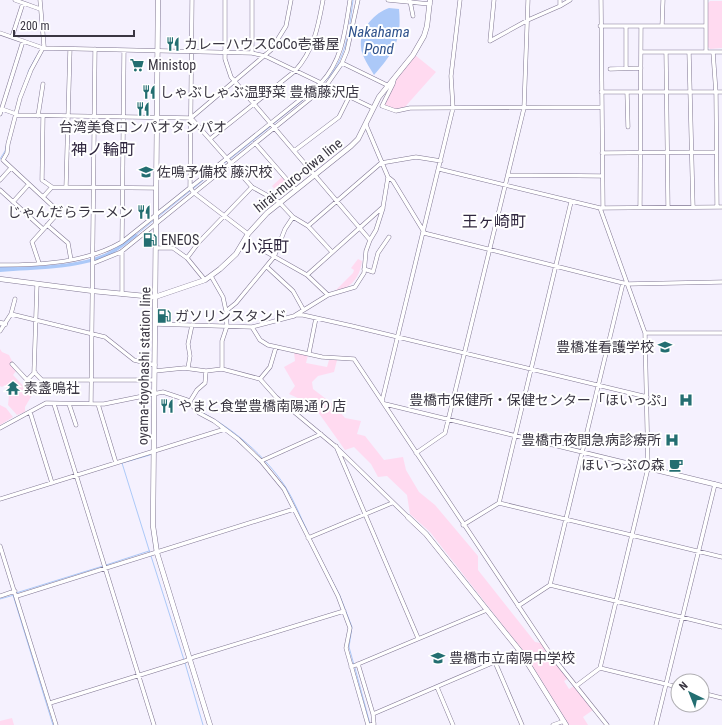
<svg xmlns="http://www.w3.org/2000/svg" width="722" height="725" font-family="'Roboto Condensed','Noto Sans JP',sans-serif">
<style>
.green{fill:#ffdaf0}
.water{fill:#acc9f8}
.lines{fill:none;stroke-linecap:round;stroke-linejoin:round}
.stream{stroke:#acc9f8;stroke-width:1}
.street-casing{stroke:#807793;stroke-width:4.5}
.secondary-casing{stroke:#807793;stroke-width:5.5}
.street{stroke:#fff;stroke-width:3.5}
.secondary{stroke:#fff;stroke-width:4.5}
.labels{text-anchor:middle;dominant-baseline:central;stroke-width:4;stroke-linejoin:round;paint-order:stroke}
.poi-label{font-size:14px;fill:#3a3642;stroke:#fff;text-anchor:start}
.street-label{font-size:14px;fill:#3a3642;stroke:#fff}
.water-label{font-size:15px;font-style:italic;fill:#30538d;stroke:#fff}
.quarter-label{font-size:16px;fill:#30273f;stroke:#fff}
</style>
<rect width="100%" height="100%" fill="#f5f1fe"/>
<path class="green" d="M710 1H722V48L710 49 708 47V3Z
M415 55 436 72 404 108 396 110 384 107C385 88 404 69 415 55Z
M282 177 291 188 281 197 272 186Z
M358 259 362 261C360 277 351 289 335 291L353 273 354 270 351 268Z
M0 349 2 352 9 355 12 361 10 364 16 371 13 375 32 395 25 407V412L17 415 8 405C9 396 10 392 5 385L2 387 0 386Z
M294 352 308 355 306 363 327 367 329 360H337L334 372 318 376 312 382 313 389 334 405 345 418 361 421 357 434 365 436 384 460 403 457 406 470 419 492 435 505 478 556V570L535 642 541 643 569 678 564 681 569 689 574 686 593 710 583 717 588 725H569L524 652 430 532 410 514 407 495 387 476 378 477 371 464 354 447 345 450 313 405 289 394 295 386 284 367 295 361Z
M0 405 6 408 13 417 0 425Z
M12 718 14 725H0V721Z"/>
<path class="water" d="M389 8 399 9C402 40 394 52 374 75 370 68 361 55 361 47 359 30 374 13 389 8Z
M135 233 138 235C129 242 120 250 110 255 79 270 34 269 0 272V267C33 266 81 267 110 251 120 246 127 239 135 233Z"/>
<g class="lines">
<path class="stream" d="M28 72 36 57
M324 82C347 60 349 30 353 0
M273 124 313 92
M0 159 5 151 9 136
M230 159 271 126
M158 217 227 161
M136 235 154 220
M201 412C233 428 265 456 285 486 294 500 300 516 307 530
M150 455 122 463 150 553
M315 548 340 596 352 627 349 647 354 665
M151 556 184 660
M106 565 149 551
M16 593 103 566
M13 595 53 725
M0 599 14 595
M185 663 203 725
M355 668 370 724"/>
<defs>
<path id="street" d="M15 0 40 9
M192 0 190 187 193 192 248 234
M388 0 430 4
M494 0 490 41 528 20 560 6V0
M601 0 603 208
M706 0V52
M410 1 413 16
M560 6 570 0
M600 26H706
M626 26V68
M662 26 663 0
M0 33 43 48 252 53 265 56 373 108
M12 37 23 3
M641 52H722
M666 52 668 207
M689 52 693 207
M713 52 716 93 717 207
M252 53V0
M342 63 389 86
M610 69 641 68
M394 80 393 84 382 106 396 111 410 108 601 107
M601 92H722
M627 92 628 127
M2 109 16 114
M0 114 23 41
M16 115 191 118 271 50 286 26 291 0
M38 116 43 84
M43 116 42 180 52 187 156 188
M191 118 252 187 279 202 293 217 308 226 332 252
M366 125 388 177 393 181 424 232
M210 139 295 71C314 50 318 27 323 0
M255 143 295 189
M294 151 339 117 349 97
M602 153 716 152
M439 169 600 208 722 207
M508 175 602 176
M0 180 11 168
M66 187 70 49
M0 190 43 229
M43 197 52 187
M13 202 29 184
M640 207 641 26
M47 225 68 243 71 260
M308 226 381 163 416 157 441 161
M424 233 627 284 722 282
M245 240 307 275 328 295
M370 240 376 230 383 208
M122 242 124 50
M156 248H173L187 258 205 280
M187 258 199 242 252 187
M39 263 32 242 59 212 3 160 7 153 8 144 20 98 31 70 44 46 40 0
M94 263 121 252 326 86 342 63 347 51 358 0
M0 265C42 265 86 263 122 242L321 83C343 59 345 31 350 0
M267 267 293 291 303 309
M364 269 373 272 378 253 389 237
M307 275 383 207 388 177
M211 276 223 297 226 311 227 326 222 341V369
M37 284 34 372 42 380H154
M122 294V251
M226 311 236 303 274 257 285 229 293 217
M11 314 105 337 134 360 155 365
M296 315H303L352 326 647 397
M155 324 252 327 294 316 328 295 355 287 364 273 366 251 370 240 231 77 225 59V0
M252 327 260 340 268 345 322 357 354 359 551 655 607 725
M0 331 11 314 15 299
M645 333H722
M309 353 316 318
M12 364 27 380 35 372
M188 368 190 356 188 344 192 325
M155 371 184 368 206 371 222 369 260 379 276 397 335 446 408 517
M260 379 270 367 276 347
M382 401 453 108 451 76 460 0
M189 403 197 390 205 383 206 371
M54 404 154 725
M69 404 76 425
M91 404 95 49
M98 404 116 463
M385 404 648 468
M30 412 52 483
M0 428 46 403 104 404 163 392 187 400 199 413 214 421 238 439 261 461 284 489 338 596 350 628 346 648 368 725
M336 446 418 638
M416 453 445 433 524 108 528 0
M261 461 321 434
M0 499 225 429
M499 503 571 202
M463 525 499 503 722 557
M308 538 392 503
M0 546 56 725
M550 585 722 627
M0 596 15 591
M17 596 294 509
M518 606 550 585 623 283
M495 662 522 725
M358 664 373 714
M351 667 487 610
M600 668 678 687
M576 686 600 668 648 468 645 333 600 208
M437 687 453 725
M702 693 722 698
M50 703 185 661 194 657 344 611
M370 725 374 724 373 714 520 651
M553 725 564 721
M656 725 715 484"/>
<path id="secondary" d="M158 0 153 526 157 553 210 725
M0 279 93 291 155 297 205 280 220 269 236 254 248 234 267 213 351 146 358 139 379 97 413 55 424 36 427 26 430 0
M0 323 5 324
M648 468 722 486
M408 517 426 534 520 651 566 725"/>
</defs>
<use href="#street" class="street-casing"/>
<use href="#secondary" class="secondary-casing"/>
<use href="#street" class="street"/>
<use href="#secondary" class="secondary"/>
</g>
<defs>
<symbol id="restaurant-bare" viewBox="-9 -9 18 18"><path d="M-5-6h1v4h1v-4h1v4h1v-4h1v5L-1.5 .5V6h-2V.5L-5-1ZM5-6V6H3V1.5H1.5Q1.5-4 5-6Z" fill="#236e71" stroke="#fff" stroke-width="2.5" paint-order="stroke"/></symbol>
<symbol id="supermarket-bare" viewBox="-9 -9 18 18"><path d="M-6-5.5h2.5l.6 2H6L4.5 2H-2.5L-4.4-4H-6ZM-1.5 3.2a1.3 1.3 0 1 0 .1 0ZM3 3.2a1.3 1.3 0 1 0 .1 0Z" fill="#236e71" stroke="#fff" stroke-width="2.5" paint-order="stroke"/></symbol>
<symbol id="school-bare" viewBox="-9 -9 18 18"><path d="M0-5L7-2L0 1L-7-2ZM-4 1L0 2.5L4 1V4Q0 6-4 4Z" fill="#236e71" stroke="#fff" stroke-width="2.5" paint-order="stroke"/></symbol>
<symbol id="fuel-bare" viewBox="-9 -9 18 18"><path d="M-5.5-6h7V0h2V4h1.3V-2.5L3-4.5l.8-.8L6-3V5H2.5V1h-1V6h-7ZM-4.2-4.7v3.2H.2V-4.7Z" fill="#236e71" stroke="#fff" stroke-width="2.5" paint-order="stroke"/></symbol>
<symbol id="university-bare" viewBox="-9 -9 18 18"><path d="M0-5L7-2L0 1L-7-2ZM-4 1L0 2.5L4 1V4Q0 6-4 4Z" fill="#236e71" stroke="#fff" stroke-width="2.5" paint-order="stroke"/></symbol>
<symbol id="temple-bare" viewBox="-9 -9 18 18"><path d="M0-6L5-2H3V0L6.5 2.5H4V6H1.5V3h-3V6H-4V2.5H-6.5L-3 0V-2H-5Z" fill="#236e71" stroke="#fff" stroke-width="2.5" paint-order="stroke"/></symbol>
<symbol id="hospital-bare" viewBox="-9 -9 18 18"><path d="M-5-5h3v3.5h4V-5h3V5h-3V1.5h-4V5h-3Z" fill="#236e71" stroke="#fff" stroke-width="2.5" paint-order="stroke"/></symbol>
<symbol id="cafe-bare" viewBox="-9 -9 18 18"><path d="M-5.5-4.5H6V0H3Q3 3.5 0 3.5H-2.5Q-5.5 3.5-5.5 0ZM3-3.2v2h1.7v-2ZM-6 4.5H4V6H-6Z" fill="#236e71" stroke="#fff" stroke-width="2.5" paint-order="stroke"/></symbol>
</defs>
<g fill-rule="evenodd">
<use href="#restaurant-bare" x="163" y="34" width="20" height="20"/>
<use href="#supermarket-bare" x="127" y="55" width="20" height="20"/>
<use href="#restaurant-bare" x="139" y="82" width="20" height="20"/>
<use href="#restaurant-bare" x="133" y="99" width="20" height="20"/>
<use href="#school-bare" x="136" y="162" width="20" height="20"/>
<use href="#restaurant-bare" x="134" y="202" width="20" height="20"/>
<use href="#fuel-bare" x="140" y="230" width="20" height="20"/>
<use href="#fuel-bare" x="154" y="306" width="20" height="20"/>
<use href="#university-bare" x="655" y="337" width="20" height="20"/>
<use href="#temple-bare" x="3" y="378" width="20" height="20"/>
<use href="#hospital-bare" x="676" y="390" width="20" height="20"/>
<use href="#restaurant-bare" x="157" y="396" width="20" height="20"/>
<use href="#hospital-bare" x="662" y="430" width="20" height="20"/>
<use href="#cafe-bare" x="666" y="455" width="20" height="20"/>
<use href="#school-bare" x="428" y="648" width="20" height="20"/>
</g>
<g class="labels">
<g class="poi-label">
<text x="184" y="44">カレーハウスCoCo壱番屋</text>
<text x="148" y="65">Ministop</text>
<text x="160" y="92">しゃぶしゃぶ温野菜 豊橋藤沢店</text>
<text x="143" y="127" text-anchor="middle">台湾美食ロンパオタンパオ</text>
<text x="157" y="172">佐鳴予備校 藤沢校</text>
<text x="133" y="212" text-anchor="end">じゃんだらラーメン</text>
<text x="161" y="240">ENEOS</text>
<text x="175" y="316">ガソリンスタンド</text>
<text x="654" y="347" text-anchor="end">豊橋准看護学校</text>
<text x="24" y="388">素盞鳴社</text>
<text x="675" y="400" text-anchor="end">豊橋市保健所・保健センター「ほいっぷ」</text>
<text x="178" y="406">やまと食堂豊橋南陽通り店</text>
<text x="661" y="440" text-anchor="end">豊橋市夜間急病診療所</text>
<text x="665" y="465" text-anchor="end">ほいっぷの森</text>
<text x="449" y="658">豊橋市立南陽中学校</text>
</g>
<g class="street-label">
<text transform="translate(298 175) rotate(-39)">hirai-muro-oiwa line</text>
<text transform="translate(144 366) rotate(-89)">oyama-toyohashi station line</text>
</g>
<g class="water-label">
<text x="379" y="32">Nakahama<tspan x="379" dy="17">Pond</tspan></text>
</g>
<g class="quarter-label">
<text x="103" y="149">神ノ輪町</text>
<text x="494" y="221">王ヶ崎町</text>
<text x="265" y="246">小浜町</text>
</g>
</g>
<g transform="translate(690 693) rotate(317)"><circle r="19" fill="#ffffff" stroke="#b0afb3"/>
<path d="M0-3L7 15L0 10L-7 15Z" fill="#236e71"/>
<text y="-6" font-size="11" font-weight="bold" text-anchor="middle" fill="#3a3642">N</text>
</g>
<path d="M14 30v6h120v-6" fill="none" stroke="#3a3642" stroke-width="2"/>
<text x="20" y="30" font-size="12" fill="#3a3642" stroke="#ffffff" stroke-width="3" paint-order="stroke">200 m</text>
</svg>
